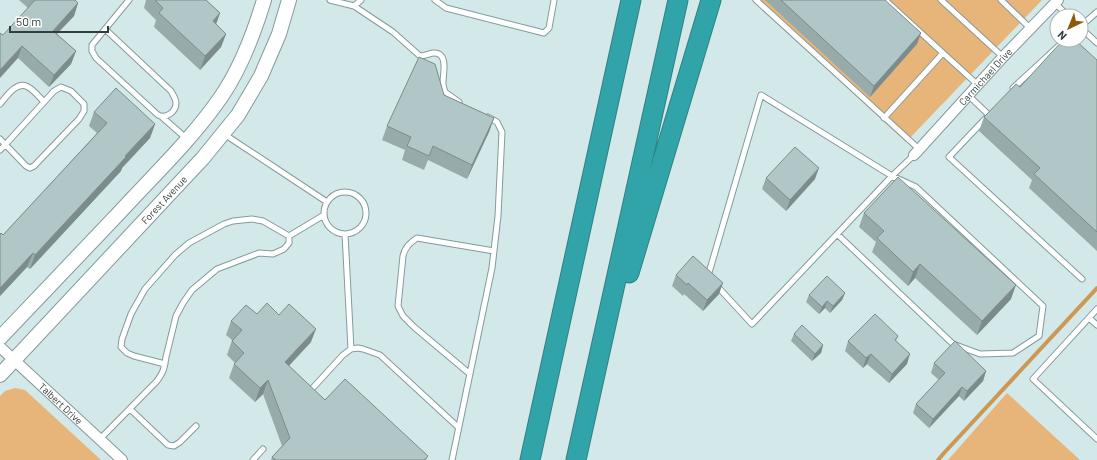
<svg xmlns="http://www.w3.org/2000/svg" width="1097" height="460" font-family="Barlow,sans-serif">
<style>
.green{fill:#e7b479}
.lines{fill:none;stroke-linecap:round;stroke-linejoin:round}
.stream{stroke:#cd9754;stroke-width:4}
.lane-casing{stroke:#859a9a;stroke-width:7}
.street-casing{stroke:#859a9a;stroke-width:12}
.secondary-casing{stroke:#859a9a;stroke-width:16}
.highway-casing{stroke:#328083;stroke-width:21}
.lane{stroke:#fff;stroke-width:5}
.street{stroke:#fff;stroke-width:10}
.secondary{stroke:#fff;stroke-width:14}
.highway{stroke:#31a4a9;stroke-width:19}
.wall{fill:#98abab}
.shaded-wall{fill:#7c8b8b}
.building{fill:#b1c7c7;stroke:#7c8b8b}
.labels{text-anchor:middle;dominant-baseline:central;stroke-width:3;stroke-linejoin:round;paint-order:stroke}
.street-label{font-size:10px;fill:#343d3d;stroke:#fff}
</style>
<rect width="100%" height="100%" fill="#d3e9e9"/>
<path class="green" d="M752 0H1042L906 142Z
M15 388 25 390 101 460H0V396L5 391Z
M1007 393 1080 460H948Z"/>
<g class="lines">
<path class="stream" d="M938 460 944 453 1097 288"/>
<defs>
<path id="lane" d="M330 0 354 6 393 32 420 56C425 56 428 54 433 53 449 52 443 73 443 83 443 86 444 89 445 92L459 102
M435 0 446 8 544 33 549 28 554 0
M756 0 919 149
M885 0 978 85
M941 0 1003 57
M1001 0 1030 28
M1055 3 1068 16
M354 6 361 0
M1081 26 1097 12
M1081 28 1097 43
M105 29 171 91C173 95 176 99 176 103 176 112 166 119 158 115L96 58 92 51V45L129 0
M1013 88 1065 40
M968 95 989 115
M0 104C6 97 17 80 28 87 34 90 39 97 44 102
M162 117 187 139
M884 118 943 53
M986 118 949 157 1082 279
M224 134 327 202
M0 139 26 166 30 168 34 166 79 119 84 111V104L71 91 61 87 54 91 5 145 0 150
M324 213a21 21 0 1 1 42 0a21 21 0 1 1-42 0Z
M345 234 351 349
M289 236 324 215
M708 276 761 95 892 176 916 187 1043 306 1039 336 1013 353 980 354 953 344 837 234
M716 285 752 324 892 176 914 155
M1097 309 1033 379 1097 439
M1089 318 1097 325
M470 374 414 327 403 316 398 306 403 256C405 247 410 243 417 238L494 251
M310 391 343 355 351 349 358 348 363 349 380 355 458 427
M130 409 168 445 174 446 180 442 196 426
M100 439 157 381C164 371 164 369 166 357L176 316 183 303 192 290 217 269 259 253 273 254 284 249 289 243V236L263 221 252 219 233 221 224 224 189 243 175 255 145 289 131 314 122 339 121 347 127 353 134 356 165 364
M253 460 263 449
M452 460 492 268 498 216 502 132 497 122 488 117"/>
<g id="street">
<path id="s1" d="M914 155 1003 57 1058 0"/>
<path id="s2" d="M0 347 122 460"/>
</g>
<g id="secondary">
<path d="M0 338C40 296 79 255 119 213 154 175 192 139 221 97 241 68 254 33 264 0"/>
<path id="s3" d="M0 375 203 158 238 115 261 76 279 34 289 0"/>
</g>
<path id="highway" d="M629 273 711 0
M530 460 631 0
M576 460 678 0"/>
</defs>
<use href="#lane" class="lane-casing"/>
<use href="#street" class="street-casing"/>
<use href="#secondary" class="secondary-casing"/>
<use href="#highway" class="highway-casing"/>
<use href="#lane" class="lane"/>
<use href="#street" class="street"/>
<use href="#secondary" class="secondary"/>
<use href="#highway" class="highway"/>
</g>
<path class="wall" d="M19 0H75L78 3 74 16 57 34 76 51 71 64 49 87 18 58 28 8Z
M146 0H206L220 13 216 24 226 34 221 47 200 70 154 27 156 20 144 8Z
M765 0H885L917 44 870 97Z
M1097 60V251L1029 188 1032 180 979 131 984 117 1020 87Z
M444 95 494 118 489 132 467 179 428 160 424 170 402 160 405 150 382 140 387 126Z
M94 112 155 124 150 138 122 168 121 171 30 269 27 267 0 296V234L3 235 97 133 89 126Z
M766 178 815 179 786 211 762 189Z
M864 213 1011 299 977 335 915 278 908 286 872 252 876 242 859 227Z
M676 275 719 294 703 311 684 294 683 296 672 286Z
M845 293 842 300 830 313 825 308 819 314 806 302 809 295Z
M257 314 279 315 311 342 289 366 325 400 428 456 426 460H271L272 457 282 446 263 394 255 402 229 378 234 364 235 363 227 355 232 340 226 335 231 321Z
M794 334 823 345 821 353 812 361 791 341Z
M898 336 896 341 907 364 889 383 867 364 863 368 845 351 848 341Z
M934 363 986 371 983 381 964 401 959 396 929 428 913 413 916 404 939 380 931 373Z"/>
<path class="shaded-wall" d="M78 3 74 16 48 43 53 31Z
M220 13 215 27 213 21Z
M921 33 917 44 870 97 874 86Z
M226 34 221 47 200 70 205 56Z
M22 46 18 58 0 78V70Z
M76 51 71 64 49 87 54 75Z
M494 118 489 132 467 179 472 165Z
M155 124 150 138 122 168 121 171 30 269 35 255Z
M819 168 815 179 786 211 790 200Z
M33 253 27 267 0 296V288Z
M920 264 915 278 908 286 913 272Z
M723 283 719 294 703 311 707 300Z
M1016 285 1011 299 977 335 982 321Z
M845 293 842 300 830 313 833 306Z
M827 301 825 308 819 314 822 307Z
M316 329 311 342 279 376 285 362Z
M823 345 821 353 812 361 815 354Z
M871 354 867 364 863 368 866 358Z
M910 354 907 364 889 383 892 374Z
M986 371 983 381 964 401 967 391Z
M268 380 263 394 255 402 260 388Z
M962 387 959 396 929 428 933 419Z"/>
<path class="building" d="M35 0H75L78 3 53 31 76 51 54 75 22 46 0 70V33L3 35Z
M155 0H206L220 13 213 21 226 34 205 56 159 13 163 8Z
M781 0H885L921 33 874 86Z
M1063 40H1075L1097 60V232L1034 174 1040 168 984 117 1016 84 1020 87Z
M419 57 435 64 444 95 494 118 472 165 433 146 429 156 407 146 411 137 387 126Z
M116 88 155 124 125 156 126 157 35 255 33 253 0 288V234L1 233 3 235 107 123 94 112Z
M795 147 819 168 790 200 766 178Z
M898 177 1016 285 982 321 920 264 913 272 877 238 884 231 864 213Z
M693 256 723 283 707 300 688 283 687 285 676 275Z
M827 276 845 293 833 306 827 301 822 307 809 295Z
M267 303 279 315 289 304 316 329 285 362 325 400 345 379 428 456 424 460H276L272 457 290 438 268 380 260 388 234 364 244 353 232 341 242 330 231 321 246 305 257 314Z
M875 314 898 336 895 340 910 354 892 374 871 354 866 358 848 341Z
M802 325 823 345 815 354 794 334Z
M955 341 986 371 967 391 962 387 933 419 916 404 945 373 934 363Z"/>
<g class="labels">
<g class="street-label">
<text stroke="none"><textPath href="#s1" startOffset="106">Carmichael Drive</textPath></text>
<text stroke="none"><textPath href="#s3" startOffset="240">Forest Avenue</textPath></text>
<text stroke="none"><textPath href="#s2" startOffset="83">Talbert Drive</textPath></text>
</g>
</g>
<g transform="translate(1069 28) rotate(223)"><circle r="19" fill="#ffffff" stroke="#aeb1b1"/>
<path d="M0-3L7 15L0 10L-7 15Z" fill="#8e5a09"/>
<text y="-6" font-size="11" font-weight="bold" text-anchor="middle" fill="#343d3d">N</text>
</g>
<path d="M10 26v6h98v-6" fill="none" stroke="#343d3d" stroke-width="2"/>
<text x="16" y="26" font-size="12" fill="#343d3d" stroke="#ffffff" stroke-width="3" paint-order="stroke">50 m</text>
</svg>
